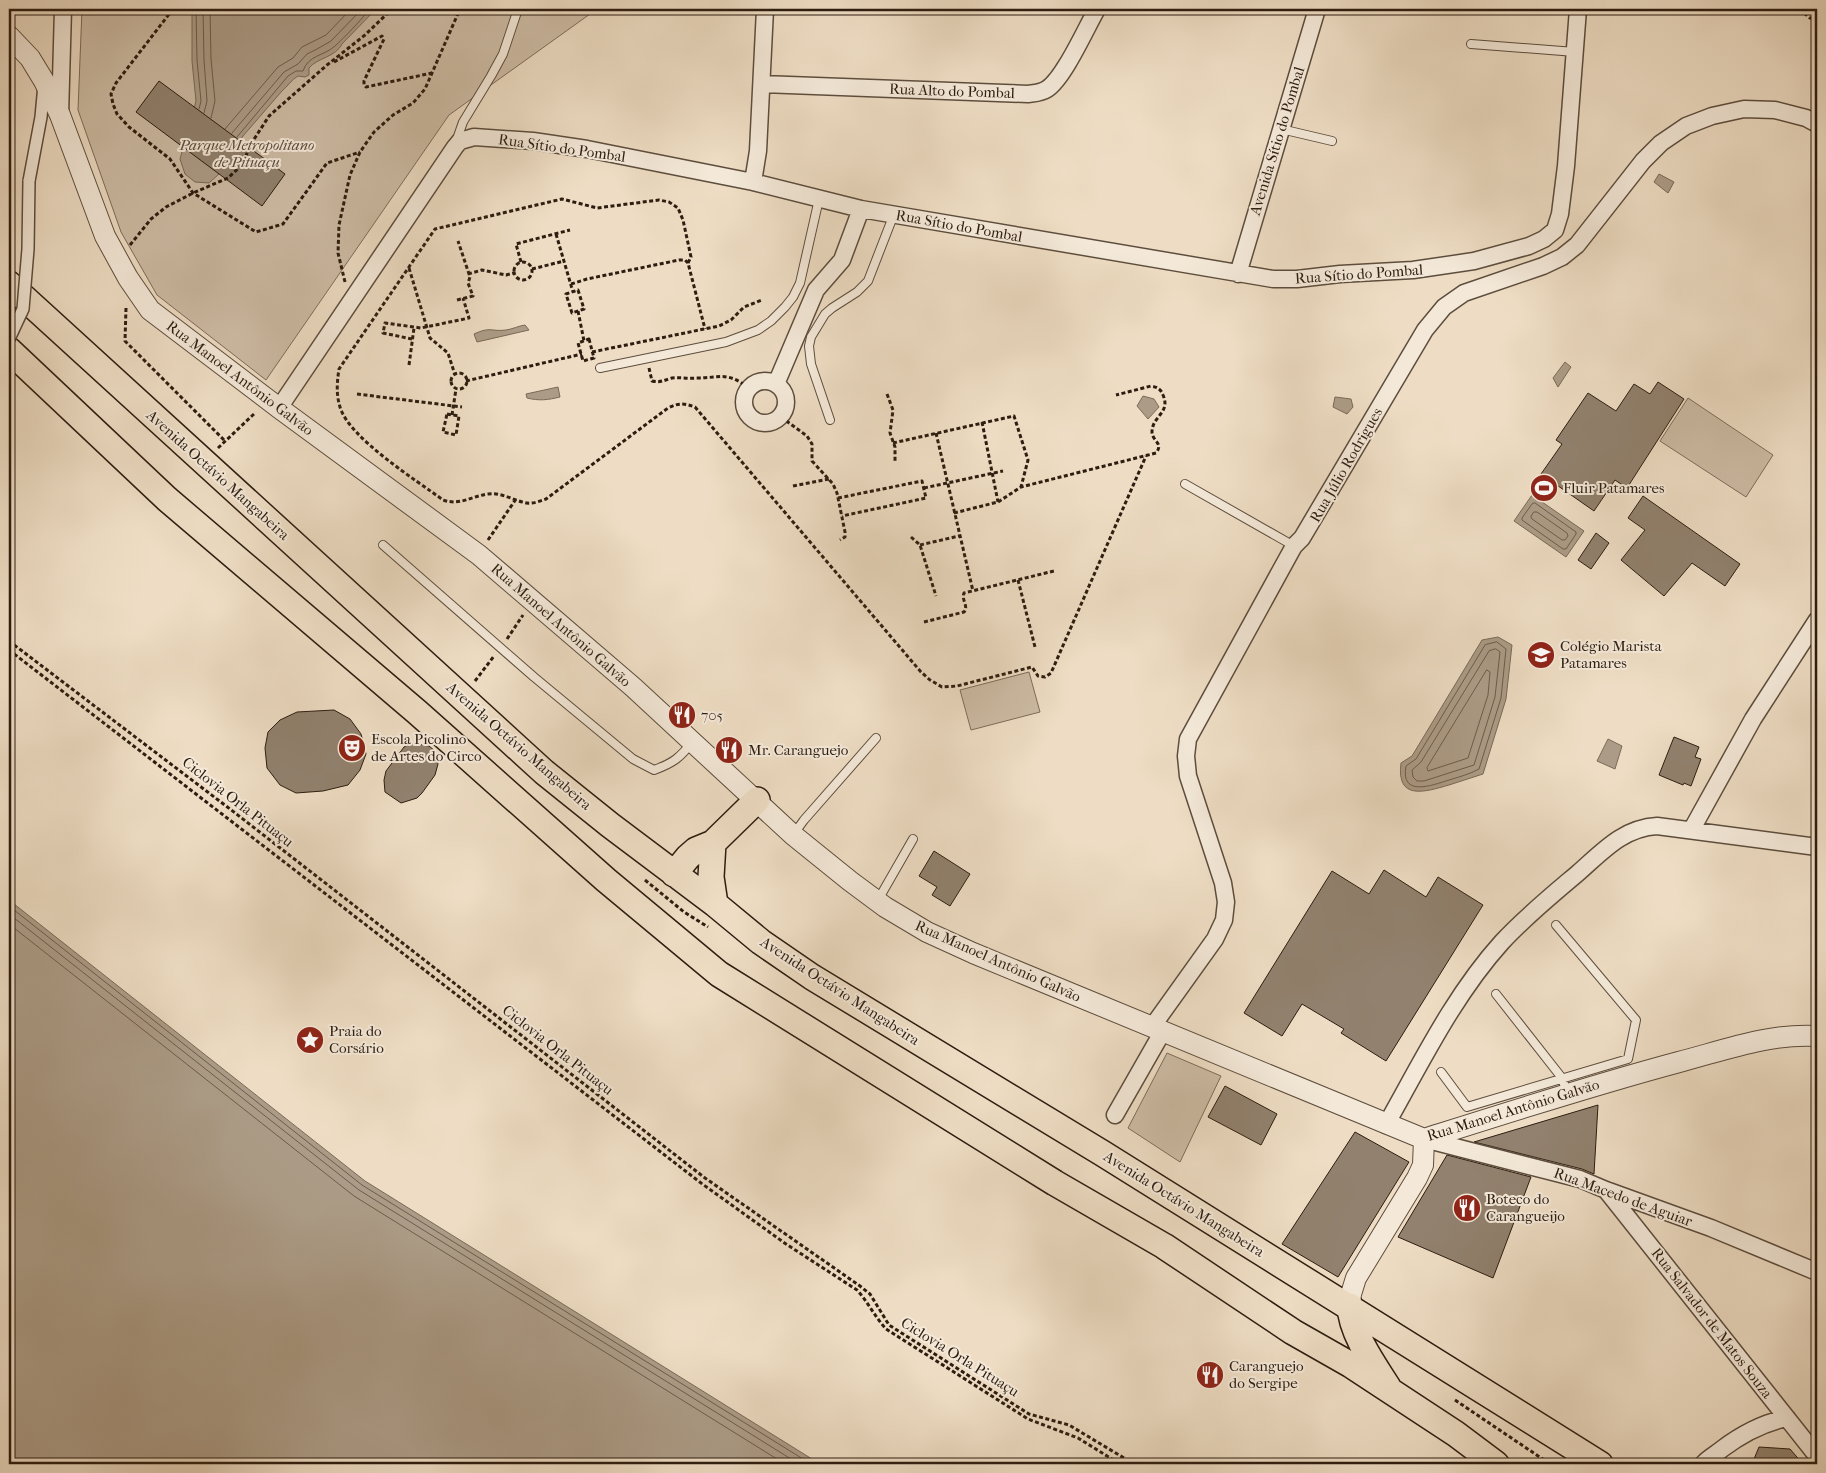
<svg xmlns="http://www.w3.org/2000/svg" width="1826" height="1473" font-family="'IM FELL French Canon',serif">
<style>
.green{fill:#cdbca5;stroke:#7d6c5a}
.water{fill:#ac9c87;stroke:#796957}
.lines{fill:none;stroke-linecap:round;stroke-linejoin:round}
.shore{stroke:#6c5c4c;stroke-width:1}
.building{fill:#91816e;stroke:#2d1d10}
.service-casing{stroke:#5d4d3d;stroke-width:10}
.pedestrian-casing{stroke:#5d4d3d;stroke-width:14}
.minor-casing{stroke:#5d4d3d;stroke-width:19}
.tertiary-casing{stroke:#5d4d3d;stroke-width:22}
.primary-casing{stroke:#2d1d10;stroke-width:28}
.path{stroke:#2d1d10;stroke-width:3;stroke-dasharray:4 2.5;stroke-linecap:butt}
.service{stroke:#f4e9d9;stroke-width:8}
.pedestrian{stroke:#f4e9d9;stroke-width:11}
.minor{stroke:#f4e9d9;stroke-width:16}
.tertiary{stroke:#f4e9d9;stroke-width:20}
.primary{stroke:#eeddc4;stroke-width:25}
.pedestrian-bridge-casing{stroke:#5d4d3d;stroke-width:14;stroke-linecap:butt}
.pedestrian-bridge{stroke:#f4e9d9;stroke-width:11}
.labels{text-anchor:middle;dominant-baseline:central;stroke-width:4;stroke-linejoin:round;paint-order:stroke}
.street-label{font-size:15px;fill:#2d1d10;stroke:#f4e9d9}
.park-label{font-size:15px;font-style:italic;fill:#5d4d3d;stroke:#f4e9d9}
.poi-label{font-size:15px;fill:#2d1d10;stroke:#f4e9d9;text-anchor:start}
</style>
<rect width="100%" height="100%" fill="#eeddc4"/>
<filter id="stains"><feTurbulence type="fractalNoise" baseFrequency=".004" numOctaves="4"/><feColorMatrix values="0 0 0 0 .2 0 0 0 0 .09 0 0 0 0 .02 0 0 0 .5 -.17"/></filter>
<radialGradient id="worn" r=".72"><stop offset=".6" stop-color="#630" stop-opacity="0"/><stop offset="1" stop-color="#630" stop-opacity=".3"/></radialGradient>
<path class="green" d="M82 9H597L449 115 266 380 157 295 121 232 78 110Z
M1688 398 1773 455 1746 497 1660 441Z
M1029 672 1040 712 971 730 960 690Z
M1167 1053 1221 1076 1180 1162 1128 1128Z"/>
<path class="water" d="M192 9H376L342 44C336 57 317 58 309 68V75L305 77 298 76C291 80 288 86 282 91L243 136 219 174 209 183 195 182 185 174 180 159 196 101 192 61Z
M1659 174 1674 182 1668 193 1654 182Z
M525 325 529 330 477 342 474 334C491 326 491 332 506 330 513 329 518 326 525 325Z
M1565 362 1571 367 1558 387 1553 378Z
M558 387 560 397C548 400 539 401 527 398L526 394Z
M1143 396 1154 399 1159 407 1148 419 1137 406Z
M1335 397 1351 399 1353 407 1347 414 1333 407Z
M1532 495 1584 531 1566 557 1514 521Z
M1498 637 1512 645 1506 699 1483 774C1472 778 1460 781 1449 785 1425 792 1396 801 1401 763L1412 756 1482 640Z
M1608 739 1622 746 1615 769 1597 761Z
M9 900 365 1181 820 1464H9Z"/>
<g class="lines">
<path class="shore" d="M196 9 197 60 201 101 199 109
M203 9 204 60 207 101 204 113
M210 9 211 59 215 101 211 118
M225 129 278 67 293 58 302 47 326 35 351 9
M232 133 284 72 298 64 307 54 317 49 331 41 362 9
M237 137 288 76 296 71H303C308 55 324 56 335 46 345 37 361 20 370 9
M1535 503 1576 532V534L1566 549H1563L1522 520V518L1532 504Z
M1534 512H1537L1567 533 1568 536 1565 540H1562L1532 519 1531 517Z
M1497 642 1506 649 1501 698 1479 769C1470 774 1459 777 1449 780 1433 785 1400 798 1406 766L1416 759 1485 645Z
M1496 649 1500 652 1495 697 1474 765 1424 781H1417L1413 777 1412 770 1421 762 1489 651Z
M1487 670 1490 672 1488 695 1468 758 1428 771 1427 768Z
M9 906 362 1185 811 1464
M9 914 359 1190 799 1464
M9 924 354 1196 785 1464"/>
</g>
<path class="building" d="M159 81 285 174 262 206 136 112Z
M1658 382 1684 399 1627 488 1615 480 1594 511 1541 474 1562 444 1556 440 1588 393 1616 411 1634 384 1650 394Z
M1643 496 1740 564 1725 586 1692 563 1664 596 1621 560 1645 530 1628 518Z
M1596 533 1609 543 1591 569 1578 560Z
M334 710 350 719 361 734 366 754 360 770 348 785 323 791 296 793 280 785 267 768 265 748 268 732 280 720 297 712Z
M1674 737 1699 747 1695 757 1701 759 1691 786 1684 783 1683 785 1659 775Z
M411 743 429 746 435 751 438 764 435 775 422 793 417 798 401 803 385 792 384 780 386 771 404 747Z
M934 851 970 874 950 906 932 895 937 887 919 876Z
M1384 870 1426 897 1438 877 1483 905 1386 1061 1341 1033 1344 1029 1302 1004 1282 1036 1244 1013 1332 871 1369 894Z
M1225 1086 1277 1114 1261 1145 1208 1117Z
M1598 1105 1594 1174 1582 1169 1474 1142Z
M1355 1132 1409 1162 1338 1277 1282 1244Z
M1447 1155 1531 1177 1493 1278 1398 1237Z
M1759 1447 1790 1449 1803 1464H1752Z"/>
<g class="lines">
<defs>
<path id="service" d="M1471 44 1575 52
M1281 129 1332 141
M456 142 463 122 491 76 503 54 518 9
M600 368 726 342 758 330 771 321 785 307 793 297 800 283 819 199
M830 420 811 364 809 346 811 337 825 314 832 308 857 292 868 281 894 214
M1185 484 1294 546
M383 545 534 677 633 759 654 770C673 763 680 758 692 742
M793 835 804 820 876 738
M878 900 913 839
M1496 994 1562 1078 1567 1093
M1441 1072 1467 1107 1628 1059 1636 1020 1556 925"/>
<path id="pedestrian" d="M29 181 41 117 44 85"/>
<path id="minor" d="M762 84 1028 94C1035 93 1041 93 1047 89 1064 78 1086 28 1097 9
M60 115 63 9
M753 182 758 151 765 9
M1238 274 1317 9
M744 402a21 21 0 1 1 42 0a21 21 0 1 1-42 0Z
M776 384 816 290 842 260 861 209
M279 408 455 147 460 141 474 137 533 141 587 149 753 182 861 209 1273 279H1297L1340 274 1413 270 1474 261 1529 246 1544 239 1555 230 1560 214 1566 166 1578 9
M1692 829 1753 719 1817 620
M1152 1027 1215 939 1224 920 1226 902 1223 883 1188 776 1186 756 1188 739 1294 546 1302 538 1425 330 1444 307 1464 293 1543 266 1562 257 1577 245 1643 161 1661 143 1686 126 1712 116 1744 109 1775 110 1806 118 1817 124
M1115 1115 1163 1031
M1386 1125C1421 1063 1454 995 1502 942 1525 917 1552 895 1578 873 1603 851 1623 828 1657 826L1817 847
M1424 1139 1580 1179 1606 1190 1711 1228 1817 1272
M1606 1190 1817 1456
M1703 1464C1708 1458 1716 1454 1722 1449 1742 1434 1762 1423 1787 1418"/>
<path id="tertiary" d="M9 36 30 58 44 81 60 115 105 236 128 278 150 310 279 408 479 555 633 687 793 835 850 881 885 907 927 932 973 953 1424 1139C1509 1112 1593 1085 1679 1062 1725 1050 1770 1033 1817 1036
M1350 1306 1351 1294 1356 1278 1417 1178 1423 1165 1424 1139"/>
<path id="primary" d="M9 284 544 772 610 825 715 904 761 942 812 977 1102 1153 1600 1464
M9 350 167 499 417 712 606 880 719 974 1055 1183 1164 1246 1293 1332 1351 1365 1456 1434 1496 1464
M713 843 711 877 715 904
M674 874 688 857 696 850 713 843 757 800
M1350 1306C1351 1333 1374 1365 1388 1387"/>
</defs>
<use href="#service" class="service-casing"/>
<use href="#pedestrian" class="pedestrian-casing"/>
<use href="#minor" class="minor-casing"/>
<use href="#tertiary" class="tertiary-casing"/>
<use href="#primary" class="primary-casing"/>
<path class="path" d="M173 9 116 83 111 94 113 104 117 114 129 127 170 159 193 193 256 232 283 224 327 163 360 152
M1799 9 1810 18 1817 19
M334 62 382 36 384 39 364 81V85L366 87 432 73
M556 234 573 292
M130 245 151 219 166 207 193 193 228 178 242 165 251 144 269 116 327 65 365 35 392 9
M514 271a9 9 0 1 1 18 0a9 9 0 1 1-18 0Z
M521 262 516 244 570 230
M688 263 691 257 683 220 678 208 669 202 659 200 597 208 562 199 435 229 339 369C337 382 336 394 340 407 349 438 416 480 443 500 460 506 472 496 488 494 502 492 514 501 527 503 533 504 540 501 546 499L668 408C678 403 684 403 695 407L921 672 930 680 942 687 957 686 1032 667 1038 676 1045 677 1051 673 1146 456
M409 268 430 338 448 353 455 375
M532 269 564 261
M468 274 482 270 506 275 514 273
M345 282 338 253 339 225 350 175 360 152 374 132 393 115 413 103 425 89 460 9
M571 284 587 279 679 260H685L688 263 705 329
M578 290 584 309 572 313 566 294Z
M457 300 473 296 468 283 470 277 458 241
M126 308 125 341 225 441
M578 311 584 341
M412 339 383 333 385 323 421 328 469 318 463 298
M589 339 594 358 583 361 578 343Z
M592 352 719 326 731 320 744 307 762 300
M409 365 414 328
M649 368 652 381C660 383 665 380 672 378 680 377 688 379 696 378 722 378 726 371 749 388
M451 381a8 8 0 1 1 16 0a8 8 0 1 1-16 0Z
M466 381 582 354
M357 394 462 407
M887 394 893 410 890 433 895 447V461
M447 414 459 416 456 435 443 432Z
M452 415 456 389
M781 417 807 436 812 444V461L833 484 837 493 845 532V537L840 540
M982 422 998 502
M936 433 973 591
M893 443 1014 416 1028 460 1021 487
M218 448 255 413
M793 486 829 479
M924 488 1003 471
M838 498 922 481 926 498 842 516
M954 513 998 502 1021 487 1156 453C1164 443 1152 441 1152 432 1152 416 1171 413 1163 395 1161 389 1157 387 1151 386L1116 395
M911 537 920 545 936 596
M488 540 516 499
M920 545 959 536
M1018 580 1035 647
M924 622 964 612C969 606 961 600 964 593L1054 571
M507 639 523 615
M9 641 230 809 705 1178 860 1286 870 1294 889 1325 1029 1414 1069 1425 1134 1464
M9 650 701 1183 786 1244 857 1290C868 1302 875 1317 886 1329L1028 1419 1078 1438 1120 1464
M475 681 494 656
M645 880 684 912 708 927
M1455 1400 1550 1464"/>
<use href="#service" class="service"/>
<use href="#pedestrian" class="pedestrian"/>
<use href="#minor" class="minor"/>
<use href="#tertiary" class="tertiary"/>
<use href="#primary" class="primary"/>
<defs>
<path id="pedestrian-bridge" d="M9 339 23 309 28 249 29 181"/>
</defs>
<use href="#pedestrian-bridge" class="pedestrian-bridge-casing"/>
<use href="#pedestrian-bridge" class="pedestrian-bridge"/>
</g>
<defs>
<symbol id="stadium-disc" viewBox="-11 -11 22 22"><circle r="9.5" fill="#8f2418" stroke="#f4e9d9"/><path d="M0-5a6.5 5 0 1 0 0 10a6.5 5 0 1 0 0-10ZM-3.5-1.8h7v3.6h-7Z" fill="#fff"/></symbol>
<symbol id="school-disc" viewBox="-11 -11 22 22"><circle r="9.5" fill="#8f2418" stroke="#f4e9d9"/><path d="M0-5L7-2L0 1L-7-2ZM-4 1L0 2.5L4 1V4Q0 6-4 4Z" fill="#fff"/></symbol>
<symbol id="restaurant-disc" viewBox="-11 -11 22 22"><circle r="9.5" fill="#8f2418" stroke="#f4e9d9"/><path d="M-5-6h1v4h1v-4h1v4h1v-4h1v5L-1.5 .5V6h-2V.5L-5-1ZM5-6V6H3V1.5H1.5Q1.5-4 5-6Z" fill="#fff"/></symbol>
<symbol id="theatre-disc" viewBox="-11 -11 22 22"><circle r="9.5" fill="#8f2418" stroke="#f4e9d9"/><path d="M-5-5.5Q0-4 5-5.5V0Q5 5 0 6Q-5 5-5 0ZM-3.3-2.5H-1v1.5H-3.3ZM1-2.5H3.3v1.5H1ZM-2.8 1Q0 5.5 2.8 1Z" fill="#fff"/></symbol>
<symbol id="sight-disc" viewBox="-11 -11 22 22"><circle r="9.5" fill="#8f2418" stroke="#f4e9d9"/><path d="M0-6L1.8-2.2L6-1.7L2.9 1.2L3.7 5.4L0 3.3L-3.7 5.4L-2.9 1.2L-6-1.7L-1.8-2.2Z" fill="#fff"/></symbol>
</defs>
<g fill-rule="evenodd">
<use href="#stadium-disc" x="1528" y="472" width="32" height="32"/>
<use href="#school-disc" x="1525" y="639" width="32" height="32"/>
<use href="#restaurant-disc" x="666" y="699" width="32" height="32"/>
<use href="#theatre-disc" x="336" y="732" width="32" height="32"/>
<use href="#restaurant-disc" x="713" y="734" width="32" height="32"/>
<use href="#sight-disc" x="294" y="1024" width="32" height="32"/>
<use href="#restaurant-disc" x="1451" y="1192" width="32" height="32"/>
<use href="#restaurant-disc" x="1194" y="1359" width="32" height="32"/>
</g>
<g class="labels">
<g class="street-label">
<text transform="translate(952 91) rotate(2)">Rua Alto do Pombal</text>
<text transform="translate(1277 141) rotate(-73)">Avenida Sítio do Pombal</text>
<text transform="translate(562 148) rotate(8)">Rua Sítio do Pombal</text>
<text transform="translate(959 226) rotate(10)">Rua Sítio do Pombal</text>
<text transform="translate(1359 274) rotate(-4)">Rua Sítio do Pombal</text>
<text transform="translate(240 378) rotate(37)">Rua Manoel Antônio Galvão</text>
<text transform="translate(1346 465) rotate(-60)">Rua Júlio Rodrigues</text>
<text transform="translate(218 475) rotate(42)">Avenida Octávio Mangabeira</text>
<text transform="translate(561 625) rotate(41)">Rua Manoel Antônio Galvão</text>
<text transform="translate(519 746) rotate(41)">Avenida Octávio Mangabeira</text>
<text transform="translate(238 802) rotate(38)">Ciclovia Orla Pituaçu</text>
<text transform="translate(998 961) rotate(24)">Rua Manoel Antônio Galvão</text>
<text transform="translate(840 991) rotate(33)">Avenida Octávio Mangabeira</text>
<text transform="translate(558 1050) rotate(38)">Ciclovia Orla Pituaçu</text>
<text transform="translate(1513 1110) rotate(-17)">Rua Manoel Antônio Galvão</text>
<text transform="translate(1623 1197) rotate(20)">Rua Macedo de Aguiar</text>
<text transform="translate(1184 1204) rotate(32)">Avenida Octávio Mangabeira</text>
<text transform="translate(1712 1323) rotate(52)">Rua Salvador de Matos Souza</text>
<text transform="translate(960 1357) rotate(32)">Ciclovia Orla Pituaçu</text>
</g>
<g class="park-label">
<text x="247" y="145">Parque Metropolitano<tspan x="247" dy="17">de Pituaçu</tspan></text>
</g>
<g class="poi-label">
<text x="1563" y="488">Fluir Patamares</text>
<text x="1560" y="646">Colégio Marista<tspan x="1560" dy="17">Patamares</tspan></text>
<text x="701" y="715">705</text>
<text x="371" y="739">Escola Picolino<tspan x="371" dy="17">de Artes do Circo</tspan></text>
<text x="748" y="750">Mr. Caranguejo</text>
<text x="329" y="1031">Praia do<tspan x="329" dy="17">Corsário</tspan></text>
<text x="1486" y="1199">Boteco do<tspan x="1486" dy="17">Carangueijo</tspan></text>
<text x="1229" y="1366">Caranguejo<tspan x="1229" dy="17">do Sergipe</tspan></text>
</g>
</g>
<rect width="1826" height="1473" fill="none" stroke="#eeddc4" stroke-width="30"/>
<rect x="10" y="10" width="1806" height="1453" fill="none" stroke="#2d1d10" stroke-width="2.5"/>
<rect x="15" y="15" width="1796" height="1443" fill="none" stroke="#2d1d10"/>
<rect width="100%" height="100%" filter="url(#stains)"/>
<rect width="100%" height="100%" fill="url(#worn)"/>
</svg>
